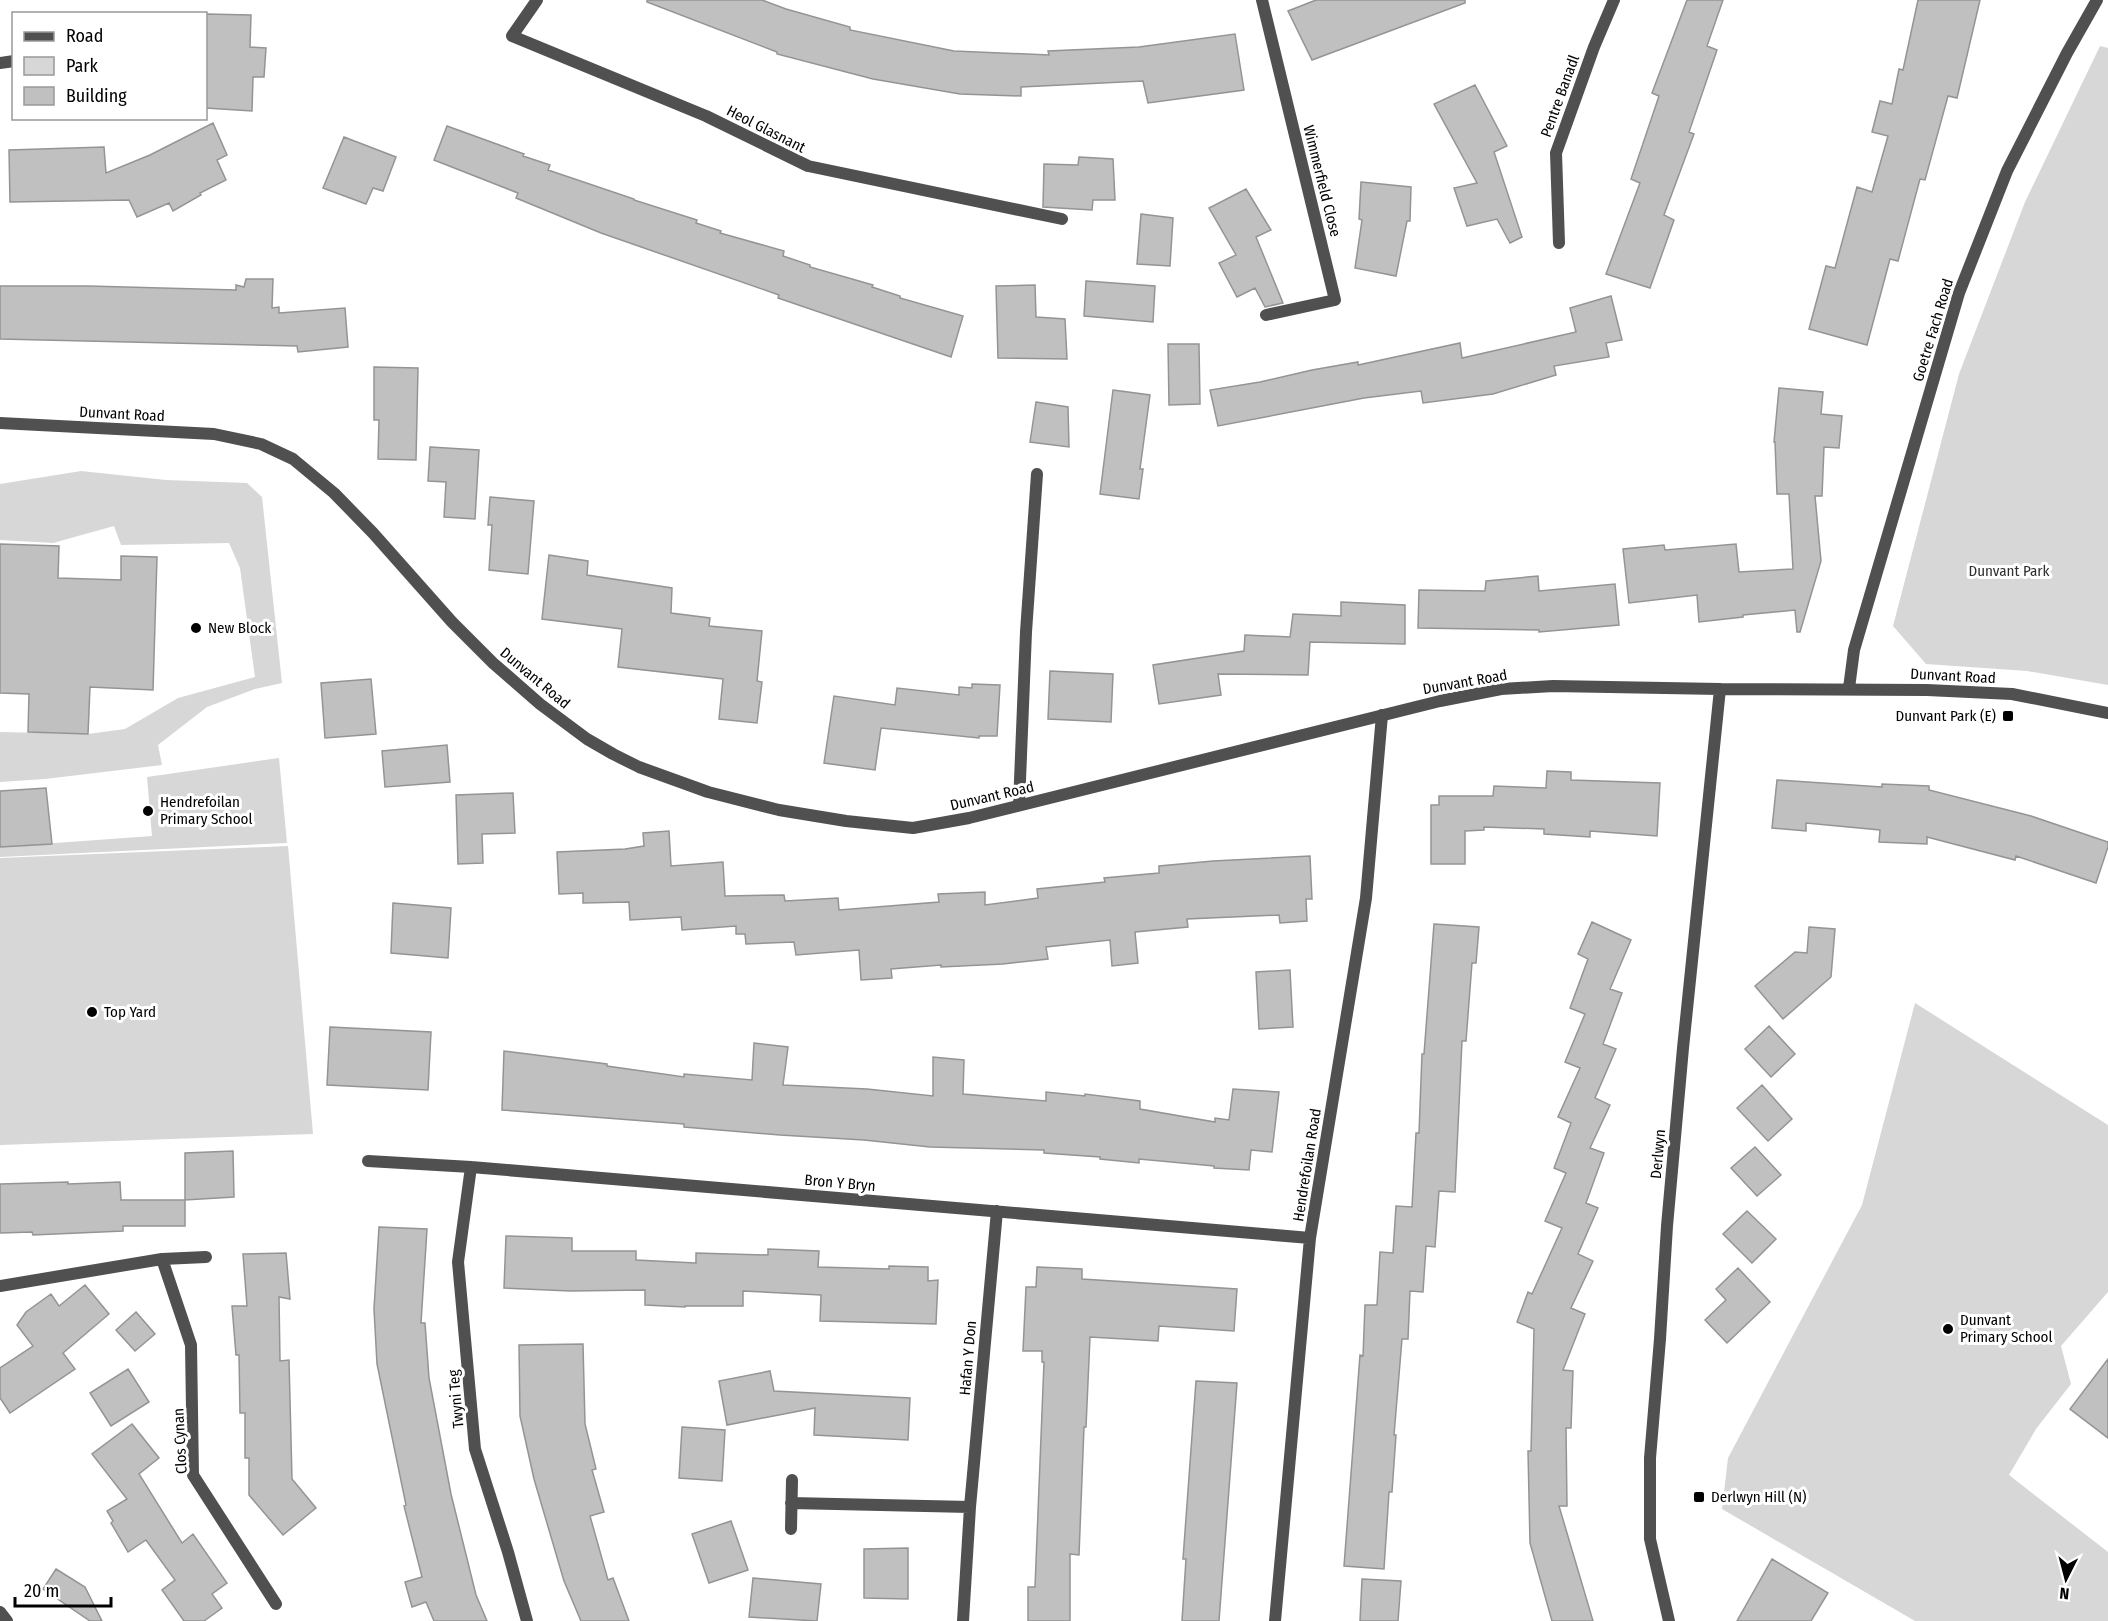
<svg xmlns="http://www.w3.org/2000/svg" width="2108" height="1621" font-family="'Fira Sans Condensed',sans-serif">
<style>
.green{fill:#d7d7d7}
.building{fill:#c0c0c0;stroke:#949494;stroke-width:1.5}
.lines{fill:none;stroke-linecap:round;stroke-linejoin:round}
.service{stroke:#505050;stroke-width:12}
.minor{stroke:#505050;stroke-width:12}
.tertiary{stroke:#505050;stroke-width:12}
.poi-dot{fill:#000;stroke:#fff;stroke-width:2}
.labels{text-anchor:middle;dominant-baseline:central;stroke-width:6;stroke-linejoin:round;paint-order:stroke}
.street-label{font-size:15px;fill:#000;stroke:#fff}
.park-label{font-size:15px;fill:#2e2e2e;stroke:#fff}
.poi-label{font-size:15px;fill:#000;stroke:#fff;text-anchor:start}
</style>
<rect width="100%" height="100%" fill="#fff"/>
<path class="green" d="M2100 46 2108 48V685L2027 671 1926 664 1893 626 1959 374 2025 202Z
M81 471 166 480 247 483 262 497 282 683 255 689 207 707 158 745 162 765 45 779 0 782V732L88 734 125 729 178 698 255 677 240 568 229 543 121 545 114 526 53 543 0 540V484Z
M279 758 287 843 0 857V847L152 836 147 777Z
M288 846 313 1134 0 1145V858Z
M1915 1003 2108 1125V1292L2061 1346 2071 1384 2036 1429 2009 1475 2108 1552V1621H1915L1722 1509 1728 1458 1862 1205Z"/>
<path class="building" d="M647 0H762L786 9 850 27V30L954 51 1049 55 1048 51 1139 47 1235 34 1244 90 1148 103 1143 81 1021 87V96L960 94 873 79 777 54V52L647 2Z
M1316 0H1465V3L1312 60 1288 11Z
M1687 0H1723L1707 46 1717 50 1689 132 1694 134 1664 215 1674 220 1650 288 1606 274 1640 183 1631 179 1659 96 1652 93Z
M1918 0H1980L1957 98 1948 96 1925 180 1920 179 1898 261 1890 259 1867 345 1809 329 1826 266 1835 268 1857 187 1872 192 1888 136 1872 132 1880 101 1892 104 1899 69 1903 70Z
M206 14 251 15 250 47 266 48 264 77H253L252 111 206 108Z
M1475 85 1507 146 1494 152 1522 237 1510 243 1497 219 1467 226 1454 188 1477 183 1434 104Z
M213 123 227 155 217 160 226 180 200 193 201 195 173 211 169 203 137 217 129 200 10 202 9 150 104 147 106 173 150 155Z
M447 126 524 154 523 156 550 165 548 170 634 199V200L697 220 696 223 721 231 720 233 784 251 783 256 810 265V267L873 285 872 287 900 296V298L963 316 951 357 778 298 779 295 601 233 516 198 518 193 434 160Z
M344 137 396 157 383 191 373 188 366 204 323 188Z
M1079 157 1113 159 1115 200H1093L1092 210 1043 207 1044 164 1078 165Z
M1361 182 1411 187 1410 221H1407L1396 276 1355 268 1362 220 1359 219Z
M1246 189 1271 230 1256 237 1283 303 1265 307 1255 288 1237 297 1219 263 1236 255 1209 208Z
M1141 214 1173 218 1170 266 1137 264Z
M246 279H273L272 308 279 307V313L345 308 348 347 298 352 297 346 0 339V286H88L236 290V285L244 287Z
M1086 281 1155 286 1153 322 1084 316Z
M1035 285 1036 317 1065 319 1067 359 998 358 996 286Z
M1611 296 1622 340 1606 343 1609 357 1554 366 1556 375 1493 394 1423 403 1421 391 1364 398 1218 426 1210 390 1260 382 1312 370 1358 362V365L1460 343 1462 358 1576 332 1570 308Z
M1168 344H1199L1200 404 1169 405Z
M374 367 418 368 416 460 378 459 379 420H374Z
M1779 388 1823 392 1821 414 1842 416 1839 448 1824 447 1822 496H1815L1821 561 1800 632H1797L1795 610 1743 615V617L1699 622 1697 595 1629 603 1623 549 1664 545 1665 550 1736 544 1739 572 1793 569 1789 494H1777L1775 442H1774Z
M1113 390 1150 395 1140 469H1143L1139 499 1100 494Z
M1036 402 1068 407 1069 447 1030 442Z
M430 447 479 450 475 519 444 517 446 482 428 481Z
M490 497 534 501 528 574 489 570 492 525H488Z
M0 544 59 546 58 578 121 580V556L157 557 153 690 90 687 88 734 28 732 29 694 0 693Z
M549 555 588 561 587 575 672 588 671 613 710 618 709 626 762 631 757 681 762 682 757 723 719 719 723 679 618 667 622 629 542 619Z
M1538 576 1539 591 1615 584 1619 625 1539 632V630L1418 628 1419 590 1485 591 1486 581Z
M1341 602 1405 605V644L1310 642 1308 675 1218 674 1221 695 1159 704 1153 665 1244 651 1245 635 1290 637 1293 614 1341 616Z
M1050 671 1113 674 1111 722 1048 719Z
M371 679 376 734 325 738 321 683Z
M972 684 1000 685 997 736H979V738L881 728 875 770 824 763 834 696 895 705 897 688 959 695V687L972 688Z
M447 745 450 782 385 787 382 751Z
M1547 771 1571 772V780L1660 783 1657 836 1590 831V837L1544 834V829L1484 827V830L1465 831V864H1431V805H1439V796H1493L1494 786 1546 788Z
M1777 780 1882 787V784L1929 786V790L2031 816 2108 842V847L2096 883 2016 856 2015 860 1927 837V844L1879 842 1880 830 1806 823V831L1772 828Z
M46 788 52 844 0 847V791Z
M513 793 515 833 482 834 483 863 458 864 456 795Z
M669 831 671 866 723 862 725 896 784 895 785 901 838 898 839 910 939 902 938 894 985 892V905L1038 898 1037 889 1105 882 1104 878 1159 873V866L1213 861 1310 856 1312 899H1306L1307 921 1280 923 1279 915 1187 919 1188 927 1135 932 1138 963 1112 966 1110 940 1046 947 1048 959 1003 964 941 967V965L891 969 892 978 861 980 859 950 796 955 794 942 746 944 745 934H736V926L682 930 681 917 630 920 629 902 583 903V893L559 894 557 852 625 849 644 846 643 833Z
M393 903 451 908 448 958 391 953Z
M1592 922 1631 940 1610 989 1622 993 1603 1044 1616 1049 1595 1098 1610 1105 1590 1148 1604 1153 1586 1203 1598 1208 1578 1254 1593 1261 1571 1308 1585 1314 1563 1370 1573 1371 1571 1428H1566L1567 1506H1559L1593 1621H1552L1530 1543 1528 1451H1531L1534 1329 1517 1322 1528 1292 1532 1294 1562 1228 1545 1221 1566 1173 1554 1168 1571 1123 1558 1117 1580 1068 1565 1062 1585 1014 1570 1008 1588 959 1578 954Z
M1434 924 1479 927 1476 963H1472L1466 1041H1462L1455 1192 1439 1191 1435 1247 1426 1246 1423 1292 1410 1291 1408 1339H1402L1394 1435H1396L1392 1492H1389L1384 1569 1344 1566 1360 1355 1363 1356 1365 1305H1377L1380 1252 1393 1253 1396 1206 1412 1207 1416 1133H1419L1422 1054H1424Z
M1809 927 1835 929 1831 977 1783 1019 1755 986 1795 952 1807 953Z
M1290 970 1293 1027 1259 1029 1256 972Z
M1769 1026 1795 1054 1771 1077 1745 1049Z
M330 1027 431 1032 428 1090 327 1085Z
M754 1043 788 1047 783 1085 867 1089 933 1096V1057L964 1060 963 1094 1046 1101V1092L1085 1096V1094L1140 1101V1109L1215 1122V1118L1229 1120 1233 1089 1279 1092 1272 1152 1251 1150 1249 1170 1214 1168V1166L1139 1159V1163L1100 1159V1157L1044 1153V1150L930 1147 864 1140 780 1135 684 1127V1124L502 1110 504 1051 607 1064V1066L684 1077V1074L752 1080Z
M1762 1085 1792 1119 1768 1141 1737 1108Z
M1755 1147 1781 1175 1757 1196 1731 1168Z
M233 1151 234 1197 185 1200V1153Z
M68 1182V1184L120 1182 121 1200H185V1226H123V1231L33 1235 32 1232 0 1233V1184Z
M1747 1211 1776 1239 1752 1263 1723 1234Z
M379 1227 427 1229 421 1323H425L429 1378 451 1494 476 1595 487 1621H434L426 1602 412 1607 405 1582 422 1577 404 1506 406 1505 377 1364 374 1309Z
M506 1236 572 1238V1251H636V1260L696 1263V1253L768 1255V1249L819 1251 818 1267 889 1269V1266L928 1267V1281L938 1280 936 1324 820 1321 821 1295 743 1291V1306H685V1307L645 1305V1290L570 1291 504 1288Z
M286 1253 290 1299 279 1297 280 1361 289 1360 292 1479 316 1508 283 1535 249 1495V1458H245V1413H240L239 1355H236L232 1306H247L243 1254Z
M1037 1267 1082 1269V1279L1237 1289 1234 1331 1159 1326 1158 1341 1090 1337 1086 1427H1084L1079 1555 1070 1554V1621H1028V1587H1035L1044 1362H1042V1351H1023L1026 1287H1036Z
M1738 1268 1770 1302 1727 1343 1705 1320 1726 1300 1716 1289Z
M85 1285 109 1314 63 1353 75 1369 10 1413 0 1398V1368L33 1346 17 1325 26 1312 51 1294 59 1306Z
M136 1312 155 1334 135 1351 116 1330Z
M583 1344 585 1424 596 1469 592 1470 604 1512 590 1516 608 1580 613 1578 629 1621H581L564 1581 534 1479 520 1416 519 1345Z
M2108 1359V1438L2070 1409Z
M128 1369 149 1402 111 1426 90 1393Z
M770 1371 774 1391 910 1398 908 1440 814 1435 815 1408 727 1425 719 1381Z
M1196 1381 1237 1383 1219 1621H1182L1186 1559H1183Z
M132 1424 159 1458 139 1474 182 1543 193 1534 227 1583 212 1594 222 1608 204 1621H184L162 1590 175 1580 146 1540 128 1552 111 1523 113 1521 107 1511 127 1499 92 1454Z
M682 1427 725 1430 722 1481 679 1478Z
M731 1521 748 1570 709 1583 692 1534Z
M908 1548V1599L864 1598V1549Z
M1772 1559 1828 1593 1811 1621H1737Z
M56 1569 85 1587 102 1621H90L43 1589Z
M753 1578 821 1584 817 1621 749 1617Z
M1362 1579 1401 1581 1398 1621H1360Z"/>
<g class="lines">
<path class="service" d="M1019 805 1026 632 1037 474"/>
<path class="minor" d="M537 0 512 36 706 116 808 166 1062 219
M1262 0 1335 300 1266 315
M0 63 14 61
M1559 243 1556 153 1594 47 1614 0
M368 1161 471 1167 1310 1238
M471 1167 458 1262 475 1449 508 1552 527 1621
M162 1259 191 1345 193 1475 276 1604
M0 1286 162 1259 206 1257
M791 1503 970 1507
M791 1529 792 1480
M0 1612 7 1621
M963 1621 970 1507 997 1211
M1275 1621 1310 1238 1366 898 1382 715"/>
<path class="tertiary" d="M0 423 214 434 261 444 293 459 334 493 373 533 452 622 493 663 540 704 587 739 613 754 639 767 708 792 779 810 846 821 913 828 969 818 1440 701 1501 689 1553 686 1720 689 1927 690 2012 694 2108 713
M1849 688 1854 650 1959 293 2007 171 2067 53 2097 0
M1669 1621 1650 1539V1458L1660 1339 1667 1226 1683 1048 1720 689"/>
</g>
<g class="poi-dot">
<circle cx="196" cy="628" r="6"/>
<rect x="2002" y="710" width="12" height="12" rx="3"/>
<circle cx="148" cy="811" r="6"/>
<circle cx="92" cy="1012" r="6"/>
<circle cx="1948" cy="1329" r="6"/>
<rect x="1693" y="1491" width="12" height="12" rx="3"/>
</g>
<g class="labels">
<g class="street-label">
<text transform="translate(1560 96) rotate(-70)">Pentre Banadl</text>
<text transform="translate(766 129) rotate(27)">Heol Glasnant</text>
<text transform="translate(1322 181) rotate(76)">Wimmerfield Close</text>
<text transform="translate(1933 330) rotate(-73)">Goetre Fach Road</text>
<text transform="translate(122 414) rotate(3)">Dunvant Road</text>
<text transform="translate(1953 676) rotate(3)">Dunvant Road</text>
<text transform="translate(535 678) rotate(40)">Dunvant Road</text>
<text transform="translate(1465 682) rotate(-10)">Dunvant Road</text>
<text transform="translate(992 796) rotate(-13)">Dunvant Road</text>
<text transform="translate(1658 1154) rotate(-85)">Derlwyn</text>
<text transform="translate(1307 1165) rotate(-81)">Hendrefoilan Road</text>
<text transform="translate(840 1183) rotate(5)">Bron Y Bryn</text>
<text transform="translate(968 1358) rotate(-85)">Hafan Y Don</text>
<text transform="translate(456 1399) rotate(-95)">Twyni Teg</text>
<text transform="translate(180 1441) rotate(-93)">Clos Cynan</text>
</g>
<g class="park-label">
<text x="2009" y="571">Dunvant Park</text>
</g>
<g class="poi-label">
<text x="208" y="628">New Block</text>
<text x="1996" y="716" text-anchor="end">Dunvant Park (E)</text>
<text x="160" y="802">Hendrefoilan<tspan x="160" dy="17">Primary School</tspan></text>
<text x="104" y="1012">Top Yard</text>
<text x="1960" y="1320">Dunvant<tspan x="1960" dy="17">Primary School</tspan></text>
<text x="1711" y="1497">Derlwyn Hill (N)</text>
</g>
</g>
<rect x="12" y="12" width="195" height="108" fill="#ffffff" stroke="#999999" stroke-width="1.5"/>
<rect x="24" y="32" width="30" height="9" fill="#505050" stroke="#999999" stroke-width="1.5"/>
<text x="66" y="42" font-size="18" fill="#000000">Road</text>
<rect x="24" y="57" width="30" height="18" fill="#d7d7d7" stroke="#999999" stroke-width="1.5"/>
<text x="66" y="72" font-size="18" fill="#000000">Park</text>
<rect x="24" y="87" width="30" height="18" fill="#c0c0c0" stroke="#999999" stroke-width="1.5"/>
<text x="66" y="102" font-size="18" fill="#000000">Building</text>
<g transform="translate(2066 1579) rotate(186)" stroke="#ffffff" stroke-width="4.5" paint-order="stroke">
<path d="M0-4.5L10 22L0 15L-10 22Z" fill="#000000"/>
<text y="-9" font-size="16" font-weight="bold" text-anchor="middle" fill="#000000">N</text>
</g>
<path d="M15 1597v9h96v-9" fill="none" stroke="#000000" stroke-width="3"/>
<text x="24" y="1597" font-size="18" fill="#000000" stroke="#ffffff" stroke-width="4.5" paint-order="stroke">20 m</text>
</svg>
